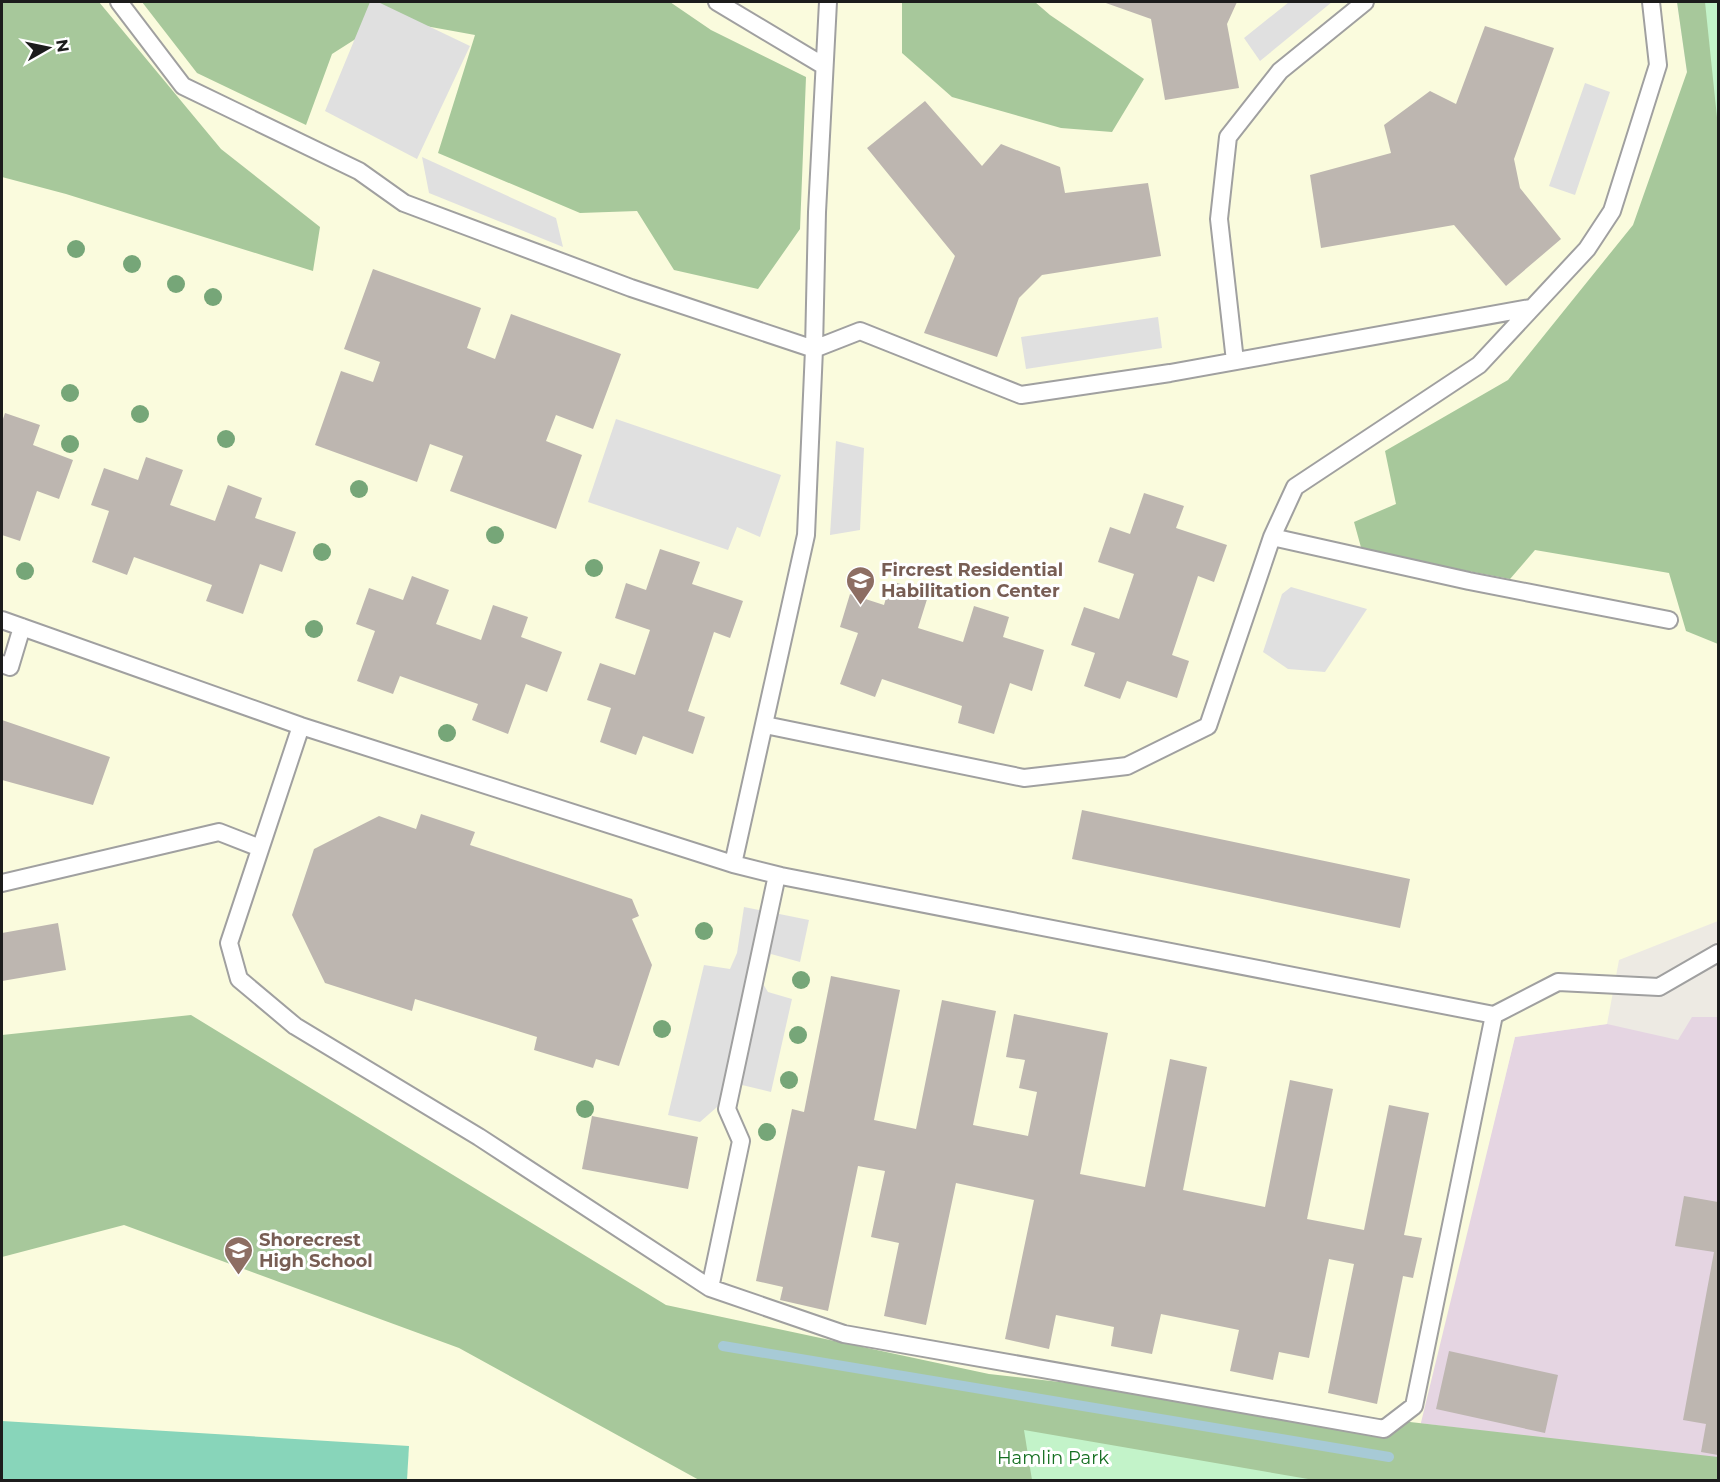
<svg xmlns="http://www.w3.org/2000/svg" width="1720" height="1482" font-family="Montserrat,sans-serif">
<style>
.industrial{fill:#e5d5e2}
.education{fill:#fafbdd}
.forest{fill:#a7c89b}
.park{fill:#c3f3c9}
.pitch{fill:#88d5ba}
.parking{fill:#e0e0e0}
.lines{fill:none;stroke-linecap:round;stroke-linejoin:round}
.stream{stroke:#a7cad6;stroke-width:10}
.building{fill:#bdb6b0}
.lane-casing{stroke:#a0a0a0;stroke-width:20}
.lane{stroke:#fff;stroke-width:16}
.tree{fill:#76a678}
.labels{text-anchor:middle;dominant-baseline:central;stroke-width:6;stroke-linejoin:round;paint-order:stroke}
.education-label{font-size:18px;font-weight:bold;fill:#785e54;stroke:#fff;text-anchor:start}
.park-label{font-size:18px;fill:#156f21;stroke:#fff}
</style>
<rect width="100%" height="100%" fill="#edeae3"/>
<path class="industrial" d="M1692 1017H1718V1459L1419 1423 1515 1037 1607 1024 1678 1040Z"/>
<path class="education" d="M2 2H1677L1718 290V921L1619 960 1607 1024 1515 1037 1407 1480H2Z"/>
<path class="forest" d="M2 2H99L221 149 320 227 313 271 66 194 2 177Z
M142 2H670L711 30 806 77 800 229 758 289 674 270 637 211 580 213 438 153 475 35 387 19 332 54 306 125 197 73Z
M902 2H1035L1050 15 1144 79 1112 132 1061 128 952 97 902 53Z
M1677 2H1718V644L1686 631 1669 573 1535 550 1510 579 1362 551 1354 522 1396 504 1385 451 1508 380 1633 225 1687 72Z
M191 1015 666 1305 989 1374 1718 1457V1480H699L459 1348 124 1225 2 1257V1035Z"/>
<path class="park" d="M1705 2H1718V127Z
M1024 1430 1314 1480H1032Z"/>
<path class="pitch" d="M2 1421 409 1446 407 1480H2Z"/>
<path class="parking" d="M370 2H378L470 46 417 159 325 111Z
M1289 2H1332L1260 61 1244 38Z
M1585 83 1610 92 1575 195 1549 186Z
M422 157 556 218 563 247 429 193Z
M1158 317 1162 348 1026 369 1021 337Z
M616 419 781 475 760 537 737 527 728 550 588 502Z
M836 441 864 448 860 530 830 535Z
M1291 587 1367 609 1325 672 1288 669 1263 652 1282 594Z
M744 907 809 920 800 962 771 954 763 984 768 992 792 999 771 1092 742 1085 700 1122 668 1115 704 965 730 969 737 953Z"/>
<g class="lines">
<path class="stream" d="M723 1346 1389 1457"/>
</g>
<path class="building" d="M1103 2H1237L1227 24 1239 88 1165 100 1151 19Z
M1485 26 1554 48 1514 159 1520 188 1561 239 1506 286 1454 225 1321 248 1310 175 1391 153 1384 125 1430 91 1456 104Z
M925 101 982 166 1001 144 1060 167 1065 193 1148 183 1161 256 1042 275 1019 298 997 357 924 333 955 256 867 148Z
M373 269 481 308 467 348 495 359 511 314 621 354 593 429 556 415 546 441 582 455 556 529 450 491 463 456 430 444 417 482 315 445 341 371 373 382 380 362 344 349Z
M5 413 40 425 33 445 73 460 59 499 37 491 20 541 2 535V422Z
M146 457 183 470 170 505 215 521 228 485 262 498 255 518 296 532 282 572 260 564 243 614 206 601 212 585 134 557 127 575 92 562 109 511 91 505 104 468 138 480Z
M1144 493 1184 506 1176 528 1227 545 1214 582 1198 576 1172 655 1189 661 1177 698 1127 681 1120 699 1084 686 1095 653 1071 645 1084 607 1119 619 1134 574 1098 562 1110 527 1130 534Z
M660 549 700 562 692 584 743 601 730 638 714 632 688 711 705 717 693 754 643 736 636 755 600 742 611 708 587 700 600 663 635 675 650 630 615 618 626 583 646 590Z
M412 576 449 590 436 624 481 640 493 605 528 617 521 637 562 652 547 692 526 684 508 734 472 720 478 704 400 676 393 694 357 681 375 631 356 624 369 588 403 600Z
M891 581 929 593 918 628 963 642 974 606 1009 617 1003 637 1044 650 1032 691 1010 683 994 734 958 723 962 706 882 679 875 697 840 684 858 633 840 627 850 594 884 605Z
M2 720 110 757 93 805 2 780Z
M1082 810 1410 879 1400 928 1072 859Z
M421 814 475 832 470 845 632 899 639 916 632 919 652 965 619 1066 596 1059 593 1068 534 1050 537 1037 415 999 412 1011 325 983 292 915 314 849 379 816 416 829Z
M58 923 66 970 2 981V933Z
M831 976 900 990 874 1120 916 1129 942 1000 996 1011 973 1125 1028 1136 1037 1092 1019 1088 1025 1060 1006 1057 1014 1014 1108 1033 1080 1174 1145 1187 1170 1059 1207 1067 1183 1190 1265 1207 1290 1080 1333 1089 1307 1219 1364 1230 1389 1105 1429 1113 1404 1235 1422 1238 1413 1278 1403 1276 1377 1404 1328 1393 1354 1264 1329 1259 1309 1358 1279 1352 1273 1380 1230 1371 1239 1330 1161 1314 1152 1354 1111 1346 1114 1327 1056 1315 1049 1349 1005 1339 1034 1200 956 1183 926 1325 884 1316 899 1243 871 1237 885 1171 858 1166 828 1311 780 1300 783 1287 756 1281 792 1109 804 1112Z
M592 1116 698 1137 688 1189 582 1169Z
M1684 1196 1718 1202V1455L1701 1452 1706 1424 1683 1420 1714 1252 1675 1246Z
M1449 1351 1558 1375 1545 1433 1436 1409Z"/>
<g class="lines">
<defs>
<path id="lane" d="M119 2 183 86 359 171 404 203 631 288 814 349 817 212 828 2
M717 2 824 66
M1235 361 1219 219 1228 137 1280 71 1365 2
M1272 537 1469 581 1669 620
M2 620 301 726 733 864 781 876 1494 1015 1558 982 1659 987 1718 953
M2 664 10 667 22 627
M765 725 1024 778 1127 766 1208 726 1272 537 1295 487 1479 365 1587 249 1612 211 1658 65 1651 2
M301 726 229 943 239 979 295 1026 479 1137 710 1288 844 1334 1384 1429 1414 1406 1494 1015
M733 864 806 535 814 349 860 331 1021 395 1170 373 1530 308
M2 883 219 832 260 848
M710 1288 741 1141 727 1109 777 875"/>
</defs>
<use href="#lane" class="lane-casing"/>
<use href="#lane" class="lane"/>
</g>
<g class="tree">
<circle cx="76" cy="249" r="9"/>
<circle cx="132" cy="264" r="9"/>
<circle cx="176" cy="284" r="9"/>
<circle cx="213" cy="297" r="9"/>
<circle cx="70" cy="393" r="9"/>
<circle cx="140" cy="414" r="9"/>
<circle cx="226" cy="439" r="9"/>
<circle cx="70" cy="444" r="9"/>
<circle cx="359" cy="489" r="9"/>
<circle cx="495" cy="535" r="9"/>
<circle cx="322" cy="552" r="9"/>
<circle cx="594" cy="568" r="9"/>
<circle cx="25" cy="571" r="9"/>
<circle cx="314" cy="629" r="9"/>
<circle cx="447" cy="733" r="9"/>
<circle cx="704" cy="931" r="9"/>
<circle cx="801" cy="980" r="9"/>
<circle cx="662" cy="1029" r="9"/>
<circle cx="798" cy="1035" r="9"/>
<circle cx="789" cy="1080" r="9"/>
<circle cx="585" cy="1109" r="9"/>
<circle cx="767" cy="1132" r="9"/>
</g>
<defs>
<symbol id="school-pin" viewBox="-11 -11 22 30"><path d="M0 17L-7.5 6A9.5 9.5 0 1 1 7.5 6Z" fill="#8d6e63" stroke="#fff"/><path d="M0-5L7-2L0 1L-7-2ZM-4 1L0 2.5L4 1V4Q0 6-4 4Z" fill="#fff"/></symbol>
</defs>
<g fill-rule="evenodd">
<use href="#school-pin" x="844" y="564" width="33" height="45"/>
<use href="#school-pin" x="222" y="1234" width="33" height="45"/>
</g>
<g class="labels">
<g class="education-label">
<text x="881" y="570">Fircrest Residential<tspan x="881" dy="21">Habilitation Center</tspan></text>
<text x="259" y="1240">Shorecrest<tspan x="259" dy="21">High School</tspan></text>
</g>
<g class="park-label">
<text x="1053" y="1458">Hamlin Park</text>
</g>
</g>
<rect width="1720" height="1482" fill="none" stroke="#1c1c1c" stroke-width="6"/>
<g transform="translate(48 48) rotate(81)" stroke="#ffffff" stroke-width="4.5" paint-order="stroke">
<path d="M0-4.5L10 22L0 15L-10 22Z" fill="#1c1c1c"/>
<text y="-9" font-size="16" font-weight="bold" text-anchor="middle" fill="#1c1c1c">N</text>
</g>
</svg>
